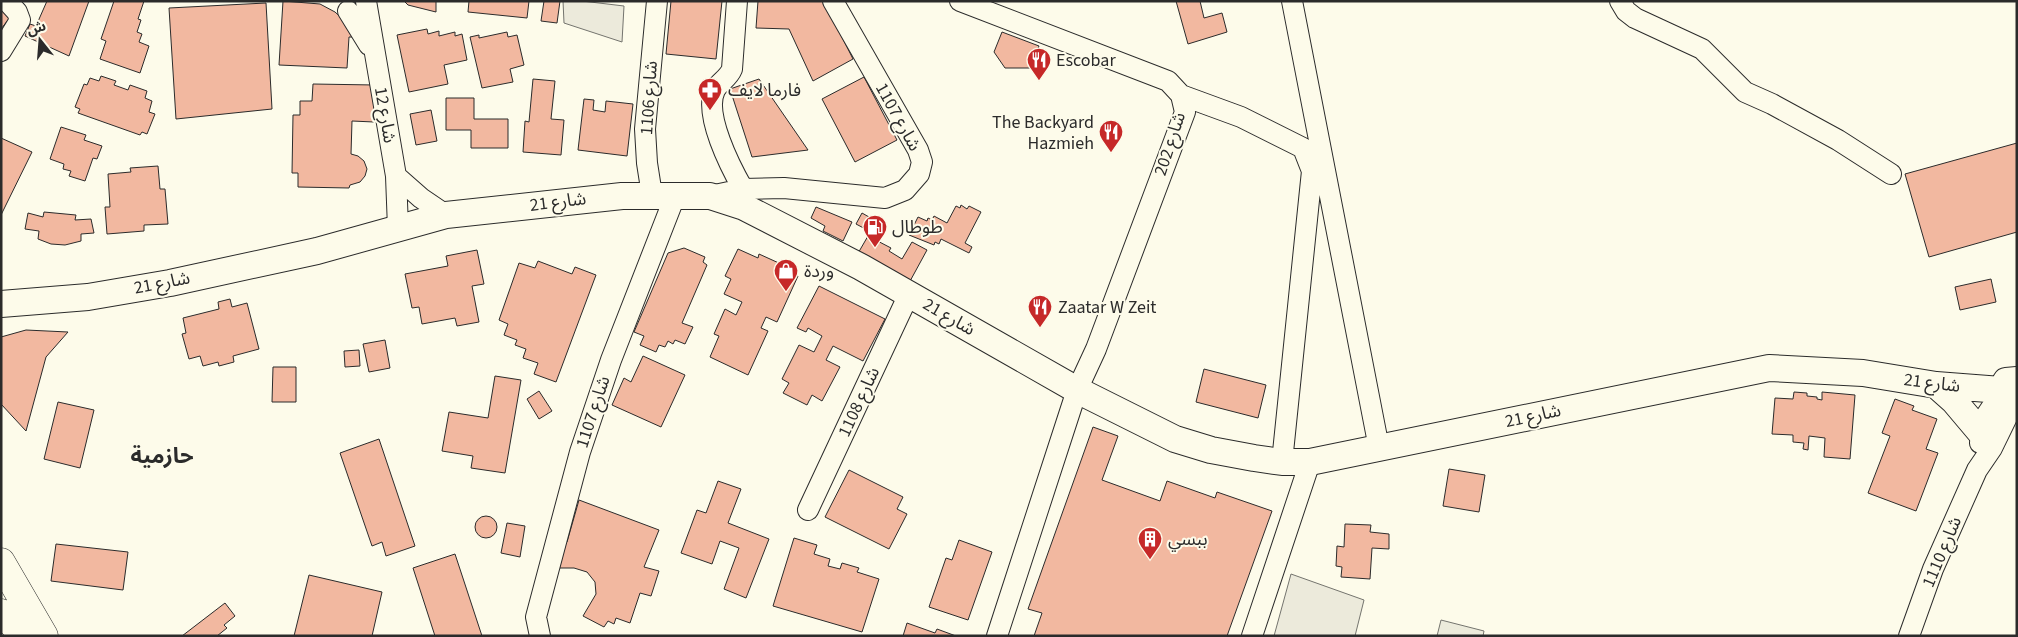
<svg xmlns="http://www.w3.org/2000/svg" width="2018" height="637" font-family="'Source Sans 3','Noto Sans Arabic',sans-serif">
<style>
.green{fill:#ecebdb;stroke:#74746e}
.parking{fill:#eceadb;stroke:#74746e}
.building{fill:#f2b8a0;stroke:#2b2b2b}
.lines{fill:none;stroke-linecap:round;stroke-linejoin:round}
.minor-casing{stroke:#2b2b2b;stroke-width:22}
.major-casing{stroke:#2b2b2b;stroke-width:28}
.highway-casing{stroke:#2b2b2b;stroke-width:29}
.minor{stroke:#fdfbea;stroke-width:20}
.major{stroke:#fdfbea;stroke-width:26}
.highway{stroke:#fdfbea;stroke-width:28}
.labels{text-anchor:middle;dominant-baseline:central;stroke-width:4;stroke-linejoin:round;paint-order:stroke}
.poi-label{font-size:18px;fill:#2b2b2b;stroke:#fdfbea;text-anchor:start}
.street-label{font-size:18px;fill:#2b2b2b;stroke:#fdfbea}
.district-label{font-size:22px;font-weight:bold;fill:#2b2b2b;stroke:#fdfbea}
</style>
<rect width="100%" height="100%" fill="#fdfbea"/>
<path class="green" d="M1441 620 1484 631 1483 636H1437Z"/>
<path class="parking" d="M563 1H582L624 6 622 42 564 23Z
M1291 574 1364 600 1355 636H1274Z"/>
<path class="building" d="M1 1 15 11 1 29Z
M47 1H89L69 56 25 36 30 24 36 26Z
M114 1H144L138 19 141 20 137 32 142 34 139 42 149 46 140 73 100 59 106 41 101 39Z
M283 1 320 4 335 12 347 23 353 37H349L347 68 279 65Z
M404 1H436V12L408 5Z
M469 1H529L527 18 468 12Z
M544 1H560L557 23 541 21Z
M671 1H722L716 59 666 54Z
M758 1H824L853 59 813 81 789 29 756 28Z
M1176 1H1200L1204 18 1222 13 1227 32 1188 44Z
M266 3 272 109 176 119 169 8Z
M427 29 428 34 439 31V36L455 32V36L462 34 467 60 444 65 448 84 409 92 397 35Z
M507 32 508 37 517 35 524 65 510 69 513 82 482 88 470 37 479 35V38Z
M1002 32 1039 46 1030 68H1005L994 52Z
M101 76 116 81 114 85 128 90 130 85 147 91 145 98 152 101 149 112 155 114 147 134 142 132 140 135 78 113 80 109 75 107 84 84 87 85 90 78 99 81Z
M864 77 897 140 855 162 822 99Z
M533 79 555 81 551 119 564 120 561 155 523 152 525 121 529 122Z
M759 79 808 150 752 157 730 89Z
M313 84 375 85 374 122 352 121 351 154 358 156 364 161 367 169 365 176 360 182 350 185 349 188 298 187V173H292L293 115H300V101H312Z
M446 98H474V119H508V148H471V130H446Z
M584 99 594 100 593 110 605 112 606 101 633 104 627 156 578 150Z
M431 110 437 141 416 145 410 114Z
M61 127 86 135 84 140 102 146 97 159 93 158 85 181 69 176 71 171 63 169 64 164 50 159Z
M1 138 32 152 1 215Z
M2017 143V232L1929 257 1905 174Z
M158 166 160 189H165L168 224 144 225V231L107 234 105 207H110L108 174 131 172 130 168Z
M961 205 967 209 969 206 981 212 965 243 972 247 969 253 941 239 939 244 935 242 934 245 909 235 918 217 927 221 928 218 932 220 934 216 947 223 956 206 960 208Z
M816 207 852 222 843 241 823 231 825 226 811 218Z
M44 212 76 215 75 220 91 219 94 233 81 234V241L65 245 51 244 38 239 39 231 25 229 28 213 43 217Z
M862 213 876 221 878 218 886 223 880 234 874 231 873 233 856 224Z
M868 236 891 248 889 251 902 259 912 242 927 250 909 283 857 255Z
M684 248 705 257 703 262 707 265 682 323 693 327 685 344 675 340 673 344 668 341 665 347 659 345 656 352 640 345 644 336 634 332 668 253Z
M738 249 758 258 759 254 781 264 779 268 798 276 777 322 766 317 761 328 768 331 748 375 710 357 719 336 714 334 725 309 736 315 742 302 724 294 731 279 725 276Z
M477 250 484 284 472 286 479 322 457 326 455 318 422 324 419 307 412 308 405 274 448 266 446 256Z
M538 261 572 274 575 267 596 275 556 382 534 374 538 363 523 358 526 349 515 345 517 340 504 335 508 324 499 320 519 263 535 268Z
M1991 279 1996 302 1960 310 1955 287Z
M819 286 885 319 863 361 833 346 826 360 840 367 822 401 812 395 807 405 783 393 789 383 782 379 799 345 814 352 822 336 808 328 806 332 797 328Z
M230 299 232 307 247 303 259 349 233 356 234 362 219 366 218 362 203 366 200 356 189 359 182 334 186 333 183 318 219 309 218 302Z
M26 330 68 332 46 357 26 431 1 404V337Z
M385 340 390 368 369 372 363 344Z
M359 350 360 366 345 367 344 351Z
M643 356 685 375 661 427 612 405 624 378 631 382Z
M273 367H296V402H272Z
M1204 369 1266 385 1258 418 1196 402Z
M495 376 521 380 505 473 471 468 473 456 442 451 449 412 488 418Z
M539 391 552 411 539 419 527 399Z
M1794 392 1807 393V396L1817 397V399L1822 400V392L1855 395 1850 459 1824 457 1825 438 1809 436 1808 450 1803 449 1804 443 1793 442V435L1772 434 1775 398 1793 399Z
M1895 399 1914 406 1912 410 1937 419 1926 449 1938 453 1916 511 1868 493 1890 436 1882 433Z
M58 402 94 410 80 468 44 459Z
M1093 427 1118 436 1102 480 1160 501 1167 481 1215 498 1217 492 1272 511 1227 636H1034L1042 613 1028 609Z
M379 439 415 546 386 556 382 542 372 546 340 453Z
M1449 469 1485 475 1479 512 1443 506Z
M849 470 903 497 897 509 907 514 889 549 825 517Z
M718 481 741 489 728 523 769 539 746 598 724 589 739 548 720 541 712 564 681 553 697 510 706 513Z
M579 500 659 530 644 567 659 571 651 596 640 593 630 623 616 618 614 624 608 621 604 627 583 616 596 594 595 582 587 572 574 568H559L563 541 567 542Z
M475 527a11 11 0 1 1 22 0a11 11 0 1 1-22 0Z
M507 523 525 526 520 557 501 553Z
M1345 524 1371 525 1370 532 1389 534V549L1372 548 1370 579 1341 577 1342 567 1336 566 1337 546 1344 547Z
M794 538 817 545 814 554 830 559 828 566 840 569 842 563 859 568 857 572 879 579 862 632 773 606Z
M959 540 992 552 968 620 929 607 946 558 952 560Z
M56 544 128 552 123 590 51 581Z
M455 554 482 636H435L413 568Z
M309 575 382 592 372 636H294Z
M225 603 235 616 224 625 227 628 217 636H182Z
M907 623 935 633 937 629 956 636H903Z"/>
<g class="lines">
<defs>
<path id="minor" d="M366 1 396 176 398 228
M737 1 732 69C728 79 719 82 715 90 703 114 731 168 743 189
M960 1 1168 81 1181 95 1185 112 1096 349 1077 390 997 636
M1292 1 1379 448
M1620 1 1626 11 1635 18 1702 49 1745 92 1772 104 1838 140 1891 174
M348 11 369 45
M1 51 20 20 17 12 7 1
M1181 95 1241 117 1303 148 1312 171 1282 462
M396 176 421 198 446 215
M652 195 647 163 645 129 657 1
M710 196 743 189 784 188 885 198 905 190 919 174 922 162 918 150 833 1
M1980 443 1985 417 2001 393
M808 510 909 294
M540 636 536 617 580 452 611 360 675 196
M1252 636 1310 462
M1909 636 1933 569 1977 470 1992 448 2014 403"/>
<path id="major" d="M1 304 88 297 170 283 317 251 446 215 622 196H710L744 207 861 267 1077 390 1175 439 1211 450 1254 458 1282 462H1310L1769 368 1863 373 1936 385 2001 390
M2017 380 2006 381 2001 390C2001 399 2008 405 2017 402
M1936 385 1954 401 1981 433"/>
<path id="highway" d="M1 562 44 636
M1 613 26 636"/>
</defs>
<use href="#minor" class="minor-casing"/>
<use href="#major" class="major-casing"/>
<use href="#highway" class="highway-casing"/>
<use href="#minor" class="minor"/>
<use href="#major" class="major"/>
<use href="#highway" class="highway"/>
</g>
<defs>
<symbol id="restaurant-pin" viewBox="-11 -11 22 30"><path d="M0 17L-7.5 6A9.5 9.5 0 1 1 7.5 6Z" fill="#c62828" stroke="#fdfbea"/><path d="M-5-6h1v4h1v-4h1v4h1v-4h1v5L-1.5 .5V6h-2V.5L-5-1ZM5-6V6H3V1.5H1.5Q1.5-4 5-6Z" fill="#fff"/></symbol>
<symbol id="pharmacy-pin" viewBox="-11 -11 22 30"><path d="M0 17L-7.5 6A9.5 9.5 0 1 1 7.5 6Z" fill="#c62828" stroke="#fdfbea"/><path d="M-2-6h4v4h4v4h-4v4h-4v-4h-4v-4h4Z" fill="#fff"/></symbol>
<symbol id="fuel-pin" viewBox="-11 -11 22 30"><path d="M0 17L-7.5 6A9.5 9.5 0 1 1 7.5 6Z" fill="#c62828" stroke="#fdfbea"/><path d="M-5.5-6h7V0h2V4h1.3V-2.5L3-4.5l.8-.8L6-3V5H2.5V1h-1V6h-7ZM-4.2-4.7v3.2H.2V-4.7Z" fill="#fff"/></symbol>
<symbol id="shop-pin" viewBox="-11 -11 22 30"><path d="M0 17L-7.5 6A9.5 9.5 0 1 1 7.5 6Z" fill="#c62828" stroke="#fdfbea"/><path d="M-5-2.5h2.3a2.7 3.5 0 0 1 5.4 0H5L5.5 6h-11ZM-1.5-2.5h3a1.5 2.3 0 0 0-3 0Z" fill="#fff"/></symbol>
<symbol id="building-pin" viewBox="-11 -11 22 30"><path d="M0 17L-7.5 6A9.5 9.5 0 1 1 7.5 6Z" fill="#c62828" stroke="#fdfbea"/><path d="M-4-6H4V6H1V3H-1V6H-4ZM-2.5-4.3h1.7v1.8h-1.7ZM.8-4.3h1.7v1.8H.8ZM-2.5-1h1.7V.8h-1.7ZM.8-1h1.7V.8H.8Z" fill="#fff"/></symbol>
</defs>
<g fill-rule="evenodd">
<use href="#restaurant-pin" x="1025" y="46" width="28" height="38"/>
<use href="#pharmacy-pin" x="696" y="76" width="28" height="38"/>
<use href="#restaurant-pin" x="1097" y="118" width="28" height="38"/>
<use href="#fuel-pin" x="861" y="213" width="28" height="38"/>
<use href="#shop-pin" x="772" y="257" width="28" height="38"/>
<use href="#restaurant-pin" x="1026" y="293" width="28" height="38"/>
<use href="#building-pin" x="1136" y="525" width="28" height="38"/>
</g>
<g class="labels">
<g class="poi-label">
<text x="1056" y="60">Escobar</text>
<text x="728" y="90">فارما لايف</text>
<text x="1094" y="122" text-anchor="end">The Backyard<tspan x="1094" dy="21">Hazmieh</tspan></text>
<text x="892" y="227">طوطال</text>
<text x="804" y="271">وردة</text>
<text x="1058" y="307">Zaatar W Zeit</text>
<text x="1168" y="539">ببسي</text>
</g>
<g class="street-label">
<text transform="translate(649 98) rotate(-86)">شارع 1106</text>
<text transform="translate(385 115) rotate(80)">شارع 12</text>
<text transform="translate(898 117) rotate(61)">شارع 1107</text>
<text transform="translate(1170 144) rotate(-72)">شارع 202</text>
<text transform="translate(558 202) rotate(-7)">شارع 21</text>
<text transform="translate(162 283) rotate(-11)">شارع 21</text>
<text transform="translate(949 317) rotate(30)">شارع 21</text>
<text transform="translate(1932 383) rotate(7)">شارع 21</text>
<text transform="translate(859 402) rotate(-65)">شارع 1108</text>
<text transform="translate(593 412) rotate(-72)">شارع 1107</text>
<text transform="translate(1533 416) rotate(-12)">شارع 21</text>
<text transform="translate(1942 552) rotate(-67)">شارع 1110</text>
</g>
<g class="district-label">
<text x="162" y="456">حازمية</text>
</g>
</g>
<rect width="2018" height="637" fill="none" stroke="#2b2b2b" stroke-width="5"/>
<g transform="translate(40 40) rotate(343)" stroke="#fdfbea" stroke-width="4" paint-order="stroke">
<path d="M0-4L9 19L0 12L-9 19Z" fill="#2b2b2b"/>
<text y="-8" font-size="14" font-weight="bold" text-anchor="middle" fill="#2b2b2b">ش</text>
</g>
</svg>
